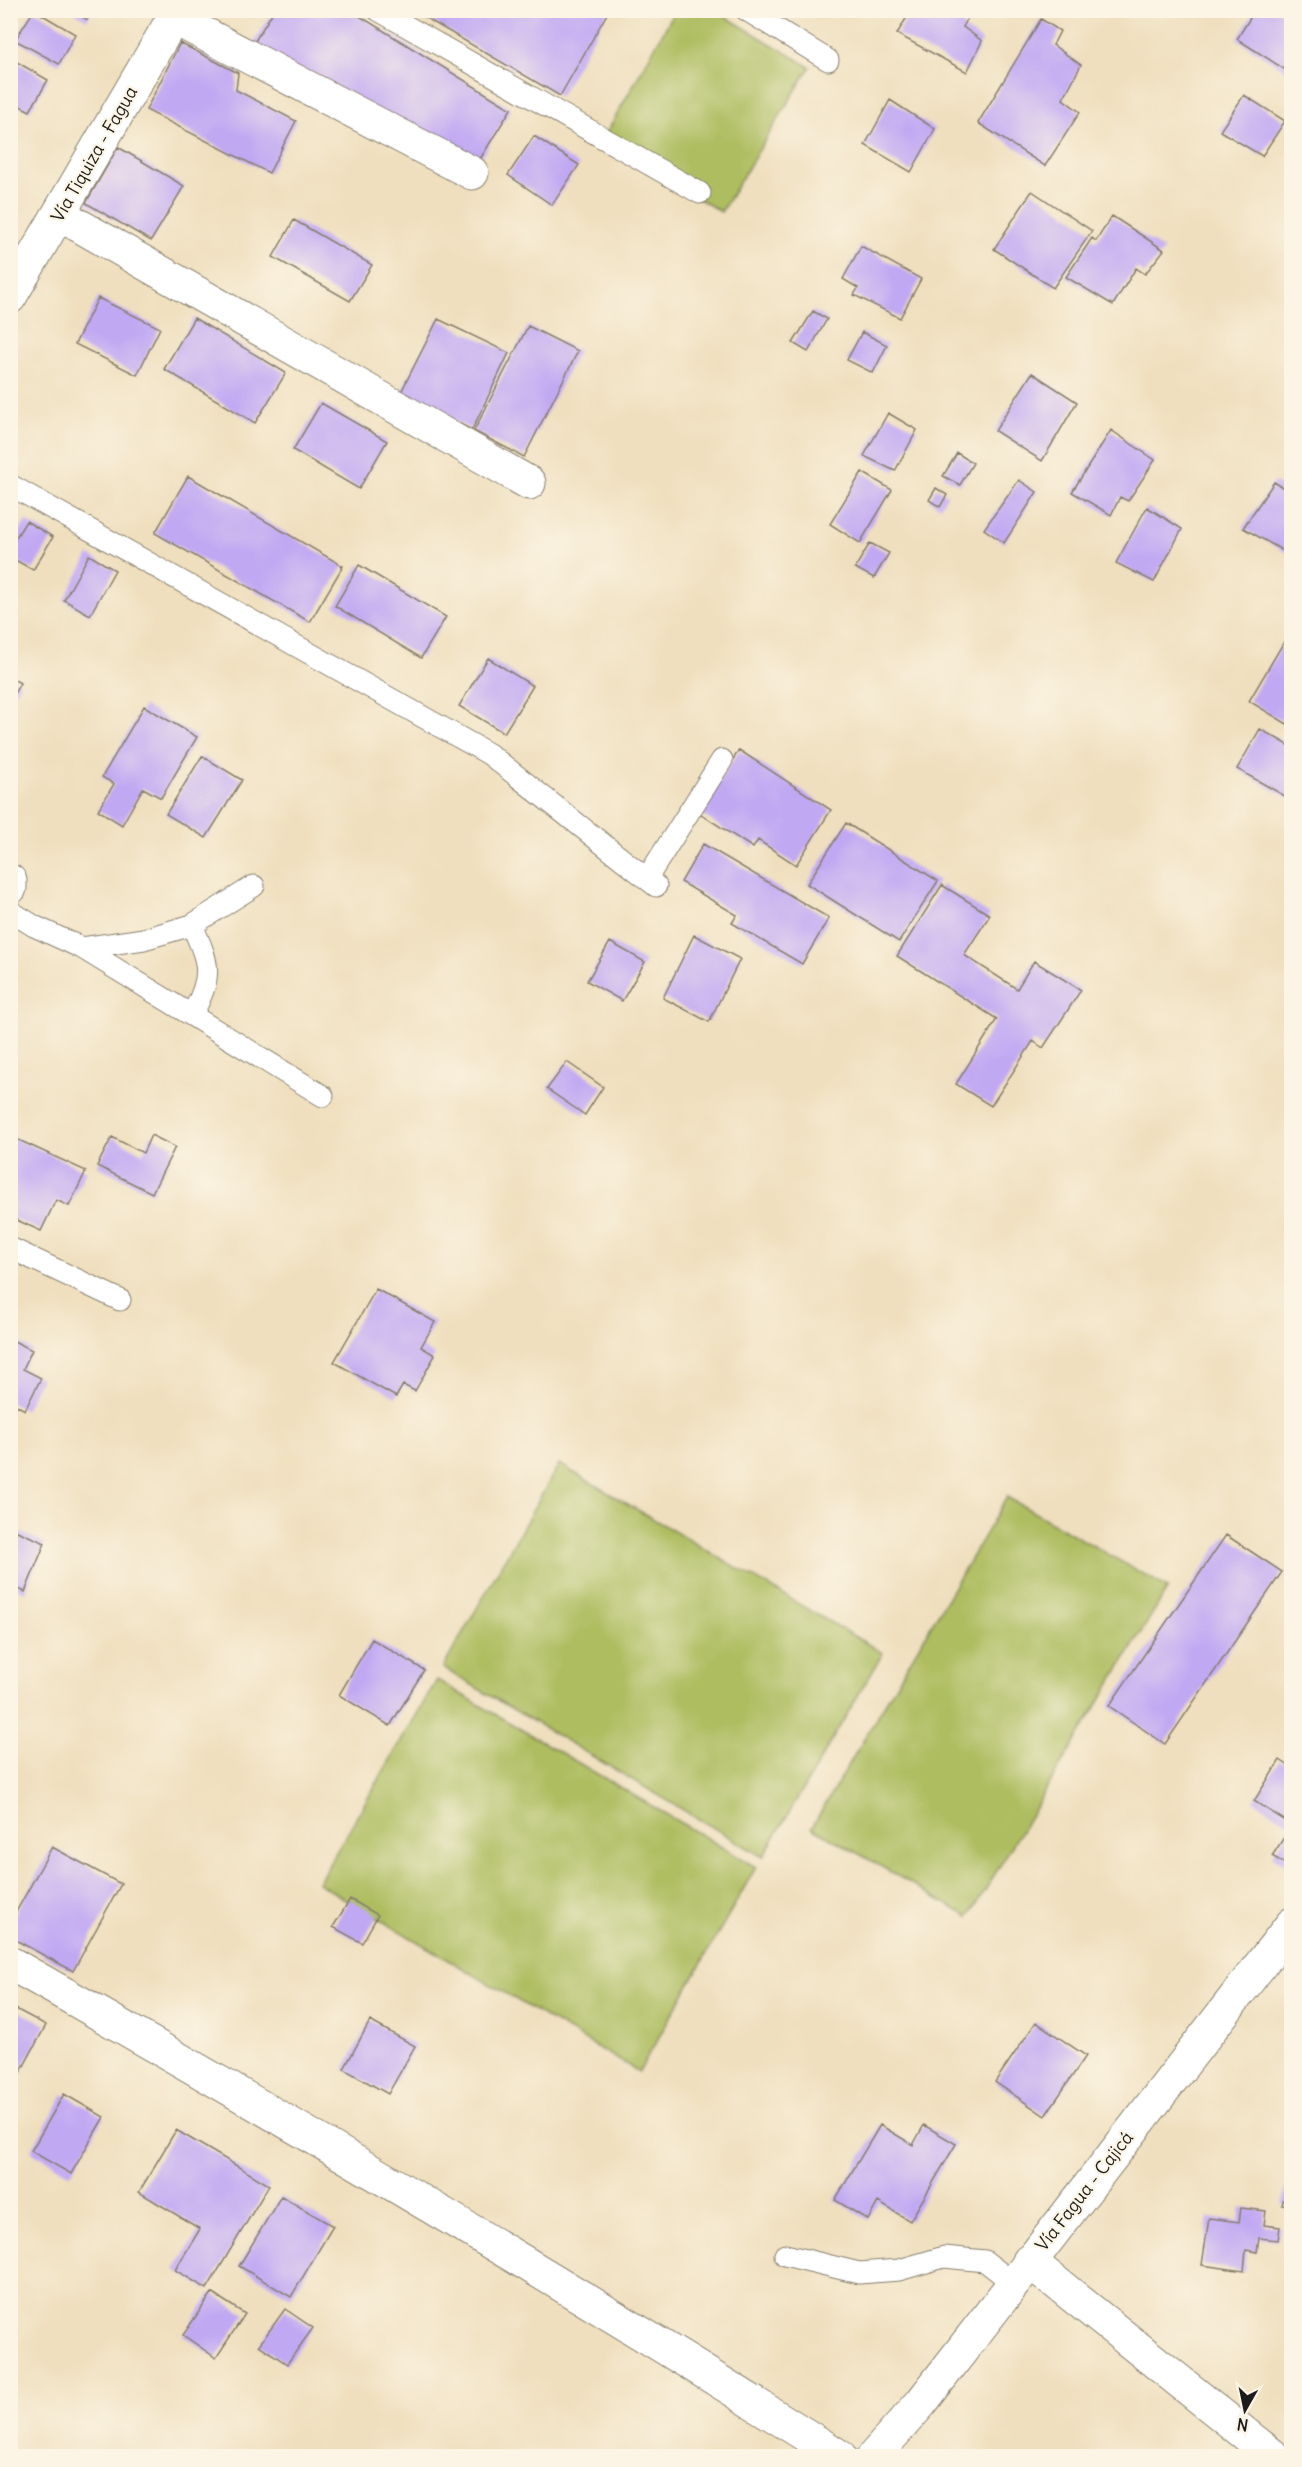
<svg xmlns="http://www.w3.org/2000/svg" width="1302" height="2467" font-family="Delius,sans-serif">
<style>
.green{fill:#aebd60;stroke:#656c3e;stroke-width:1.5}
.building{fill:#c1a8f3}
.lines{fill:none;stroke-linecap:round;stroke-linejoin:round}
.service-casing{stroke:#867e6d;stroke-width:23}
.minor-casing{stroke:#867e6d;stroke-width:35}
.tertiary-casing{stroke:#867e6d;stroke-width:35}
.service{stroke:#fff;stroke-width:21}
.minor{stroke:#fff;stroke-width:33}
.tertiary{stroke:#fff;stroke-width:33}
.labels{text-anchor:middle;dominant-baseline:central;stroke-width:4.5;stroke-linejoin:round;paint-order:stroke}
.street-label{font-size:18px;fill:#1c1c1c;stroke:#fcf5e5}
</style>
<rect width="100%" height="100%" fill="#fcf5e5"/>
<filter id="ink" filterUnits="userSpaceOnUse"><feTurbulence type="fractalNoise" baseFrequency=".0167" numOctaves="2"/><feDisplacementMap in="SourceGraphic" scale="12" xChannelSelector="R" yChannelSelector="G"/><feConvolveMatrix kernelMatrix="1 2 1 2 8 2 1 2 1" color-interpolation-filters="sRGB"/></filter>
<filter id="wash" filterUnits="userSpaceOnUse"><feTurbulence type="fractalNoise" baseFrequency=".008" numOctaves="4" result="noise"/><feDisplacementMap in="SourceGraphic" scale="24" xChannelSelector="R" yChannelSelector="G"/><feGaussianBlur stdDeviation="1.35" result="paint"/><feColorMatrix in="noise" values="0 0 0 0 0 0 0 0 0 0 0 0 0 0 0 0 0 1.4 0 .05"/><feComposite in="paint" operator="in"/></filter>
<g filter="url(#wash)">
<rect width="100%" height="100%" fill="#efdfbe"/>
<path class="green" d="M675 11H716L810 67 721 212 602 141Z
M559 1464 883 1653 763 1857 443 1668Z
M1007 1497 1168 1588 969 1917 812 1827Z
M437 1680 756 1867 639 2072 318 1883Z"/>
<g id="blocks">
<path class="building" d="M34 10 75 34 59 64 15 40Z
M72 10H92L87 20Z
M274 10H350L511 109 472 172 247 54Z
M412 10H605L608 12 560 96Z
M911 10H972L963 27 982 41 967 72 897 34Z
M1255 10H1292V74L1237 39Z
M1041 19 1060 31 1053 45 1081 65 1063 99 1080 112 1045 166 978 123Z
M180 43 238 73 236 90 296 121 269 173 146 110Z
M10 58 48 80 30 111 10 101Z
M1244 95 1285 121 1262 156 1220 131Z
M890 100 935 129 911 172 865 145Z
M534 136 579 165 552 205 508 175Z
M118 147 184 186 151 241 86 203Z
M1032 191 1092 231 1053 288 994 249Z
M1112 216 1164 250 1145 274 1136 268 1113 305 1066 277 1092 238 1096 241Z
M294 220 372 265 350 301 273 257Z
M861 246 921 279 900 318 854 295 858 288 843 279Z
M98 298 160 328 137 375 75 344Z
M813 311 827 319 808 352 793 343Z
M194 318 286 373 255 423 164 369Z
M438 319 509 353 472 430 400 394Z
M528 326 578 351 524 457 474 431Z
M862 332 887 345 873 373 847 360Z
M1032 373 1077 402 1042 461 995 431Z
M321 403 387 441 359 489 293 450Z
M888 413 917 430 895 471 864 456Z
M1111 430 1155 460 1128 501 1120 497 1111 515 1072 492Z
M957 453 973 463 960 485 943 476Z
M862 472 892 490 860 543 830 524Z
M188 476 343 566 310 622 155 533Z
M1019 480 1037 492 1004 543 984 529Z
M1274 482 1292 493V546L1287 553 1243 528Z
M936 488 947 495 940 507 929 500Z
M1147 507 1182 529 1154 582 1116 563Z
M26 521 53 537 33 570 10 557V547Z
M870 543 889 553 874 578 855 568Z
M89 555 115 570 90 615 64 600Z
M359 565 446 617 421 658 335 606Z
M1288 635 1292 637V716L1287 724 1249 701Z
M488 658 533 686 504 733 459 706Z
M10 677 20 683 10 701Z
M144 706 197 737 161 798 143 788 122 825 98 810 114 784 102 777Z
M1260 729 1292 747V800L1237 769Z
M739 750 831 810 796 865 758 840 753 848 699 813Z
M202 756 242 780 206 838 166 814Z
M846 823 938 881 899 942 807 884Z
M703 844 829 918 802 964 732 923 737 915 681 882Z
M942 885 990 915 964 955 1017 989 1034 961 1081 990 1043 1048 1033 1041 991 1106 956 1084 997 1019 897 956Z
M694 935 740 959 709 1022 663 998Z
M610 942 645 962 622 1001 587 981Z
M567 1062 603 1087 585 1115 547 1089Z
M151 1135 175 1147 152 1193 97 1166 112 1137 143 1153Z
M10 1136 86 1171 69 1206 56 1200 41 1231 10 1217Z
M376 1289 435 1322 421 1347 435 1355 415 1391 403 1385 396 1397 334 1362Z
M10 1339 32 1350 23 1369 41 1378 25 1410 10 1402Z
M10 1528 45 1543 25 1592 10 1585Z
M1226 1535 1282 1572 1165 1744 1109 1706Z
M372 1639 424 1670 390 1726 339 1695Z
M1280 1760 1292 1768V1825L1254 1801Z
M1292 1825V1868L1272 1856Z
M52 1847 121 1884 73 1971 10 1937V1923Z
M350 1899 378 1915 362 1943 333 1927Z
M10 2006 46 2025 19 2075 10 2070Z
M370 2021 415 2046 388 2094 344 2069Z
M1036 2022 1086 2056 1045 2116 995 2082Z
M64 2094 104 2117 71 2174 31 2151Z
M880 2125 913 2145 924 2125 956 2144 910 2221 878 2202 868 2220 835 2200Z
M176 2130 269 2185 207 2289 175 2270 200 2229 139 2192Z
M1292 2167V2207L1282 2205Z
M281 2196 333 2226 291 2297 239 2266Z
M1241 2208 1266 2211 1264 2225 1280 2227 1278 2240 1259 2238 1257 2252 1246 2250 1244 2271 1202 2265 1209 2218 1239 2222Z
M212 2293 245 2314 216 2358 183 2335Z
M285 2309 313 2328 287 2364 259 2345Z"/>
</g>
</g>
<g filter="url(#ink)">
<use href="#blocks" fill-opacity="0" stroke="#867e6d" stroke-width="1.5"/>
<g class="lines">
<defs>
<path id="service" d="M378 10 700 193
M746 10 828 60
M10 485 489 754 656 886
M647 878 722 760
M10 911 34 926 82 948 144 939 192 925 254 886
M192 925C210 966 213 974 192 1015
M82 948 323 1096
M10 1248 120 1300
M785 2255 859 2273 899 2270 944 2257 985 2261 1013 2283"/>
<path id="minor" d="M174 18 472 173
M59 214 529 483
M10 1963C290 2121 567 2285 839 2456
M1029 2261 1273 2456"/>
<path id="tertiary" d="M10 297 178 10
M10 881V888
M874 2456 921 2403 1292 1924"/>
</defs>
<use href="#service" class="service-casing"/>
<use href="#minor" class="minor-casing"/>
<use href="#tertiary" class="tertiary-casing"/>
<use href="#service" class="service"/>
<use href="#minor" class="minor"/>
<use href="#tertiary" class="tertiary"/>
</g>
</g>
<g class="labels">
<g class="street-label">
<text transform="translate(94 154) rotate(-60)">Vía Tiquiza - Fagua</text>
<text transform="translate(1084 2191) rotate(-52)">Vía Fagua - Cajicá</text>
</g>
</g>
<rect width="1302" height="2467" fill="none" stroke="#fcf5e5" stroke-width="36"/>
<g transform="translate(1245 2410) rotate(189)" stroke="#fcf5e5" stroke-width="4.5" paint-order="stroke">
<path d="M0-4.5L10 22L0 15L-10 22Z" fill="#1c1c1c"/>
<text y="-9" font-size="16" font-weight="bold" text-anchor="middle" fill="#1c1c1c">N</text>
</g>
</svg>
